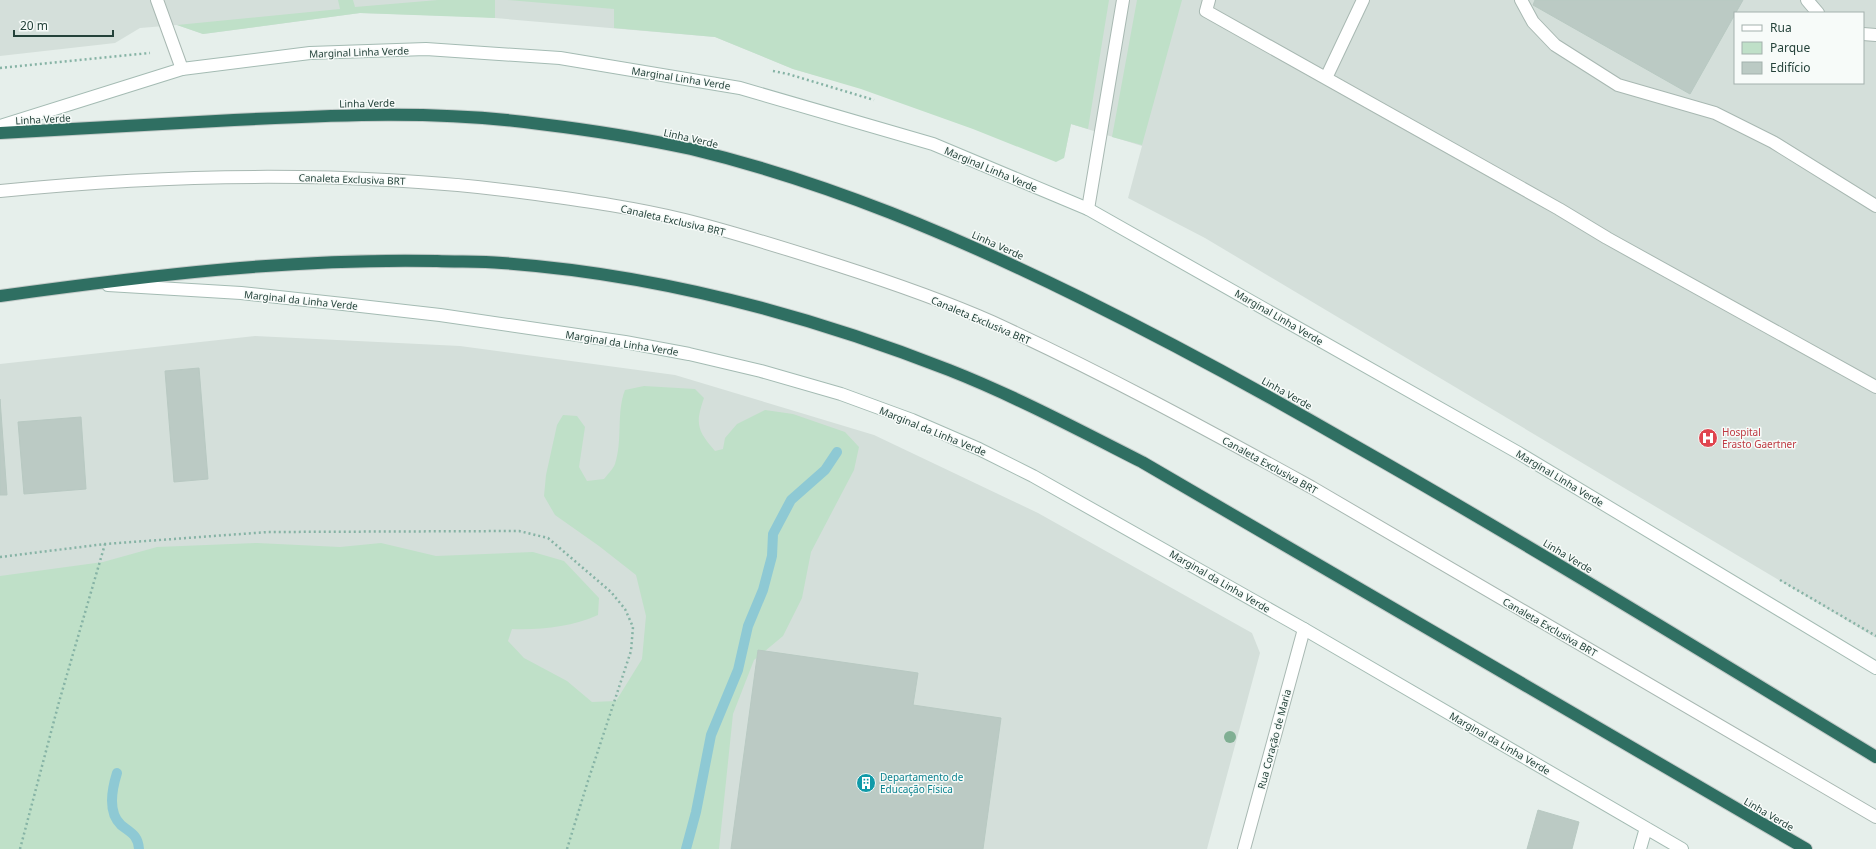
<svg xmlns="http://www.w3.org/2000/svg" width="1876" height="849" font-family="'Noto Sans',sans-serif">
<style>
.built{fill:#d4dfda;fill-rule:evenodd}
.green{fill:#bfe0c8}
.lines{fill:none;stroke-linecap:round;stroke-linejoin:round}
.stream{stroke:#8ec9d4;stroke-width:10}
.building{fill:#bbcac4;stroke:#b8c9c2}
.lane-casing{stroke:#a8b8b2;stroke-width:14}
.street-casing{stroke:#a8b8b2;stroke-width:14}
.secondary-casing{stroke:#a4bbb3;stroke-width:14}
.highway-casing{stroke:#c2cac8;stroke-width:14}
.path{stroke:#86b3a5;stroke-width:2.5;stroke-dasharray:2 3;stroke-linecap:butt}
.lane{stroke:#fff;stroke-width:12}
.street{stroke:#fff;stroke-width:12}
.secondary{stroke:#fff;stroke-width:12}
.highway{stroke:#2f6f62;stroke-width:12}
.tree{fill:#80af93}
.labels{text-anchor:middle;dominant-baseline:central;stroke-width:3;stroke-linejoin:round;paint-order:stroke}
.street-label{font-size:10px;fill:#24423a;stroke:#f7fbf9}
.health-label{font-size:10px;fill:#be3a42;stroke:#f7fbf9;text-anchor:start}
.culture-label{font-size:10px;fill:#0d838f;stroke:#f7fbf9;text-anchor:start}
</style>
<rect width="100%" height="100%" fill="#e6efeb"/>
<path class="built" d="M0 0H1876V638L1205 238 1128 198 1142 146 1071 124 1064 158 972 128 861 88 793 69 715 37 483 17 360 13 203 34 177 25 140 28 115 43 0 56ZM1735 13H1863V83H1735Z
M255 336 460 346 675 375 874 435 1038 513 1252 633 1260 653 1207 849H0V364Z"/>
<path class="green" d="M338 0H353L355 7 438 0H495V18L360 13 203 34 177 25 340 9Z
M507 0H1109L1088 129 1071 124 1064 158 1056 162 973 129 861 89 793 69 715 37 614 28V9Z
M1137 0H1182L1142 145 1112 137Z
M644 386 695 389 704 398C695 424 697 430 715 451L723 449 725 438 737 424 765 410 793 414 845 432 859 447 854 470 811 552 802 598 783 636 754 660 733 714 719 849H0V576L103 562 157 547 257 543 340 547 381 543 436 556 533 552 564 561 599 598 598 615C571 627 541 630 512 629L508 641 524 658 567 681 592 702 616 701 642 659 646 616 636 575 599 546 555 515 544 496 546 475 557 425 563 415 577 416 585 427 579 467 587 481 604 479C607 475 613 469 615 464 623 440 616 413 625 390Z"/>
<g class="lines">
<path class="stream" d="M117 773C112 789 107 812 121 825 131 833 138 835 139 849
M686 849 696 812 711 735 738 670 748 626 763 590 772 556 773 534 791 500 825 470 837 452"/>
</g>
<path class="building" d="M1535 0H1743L1690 94 1533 5Z
M199 368 208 479 174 482 165 371Z
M0 399 7 495H0Z
M81 417 86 489 24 494 18 422Z
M758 650 918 673 913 705 1001 718 983 849H731Z
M1538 810 1579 822 1572 849H1527Z"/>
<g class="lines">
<defs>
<path id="lane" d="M157 0 182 69
M1209 0 1206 11 1559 209 1607 238 1876 387
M1521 0 1533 22 1555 45 1618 85 1715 113 1773 142 1876 206
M1807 0 1818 13
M1863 34 1876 35
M1326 78 1363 0
M0 191C178 173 358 170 536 194 586 201 636 208 685 220 737 233 787 249 837 265 890 282 942 300 992 322 1101 372 1206 429 1311 487L1876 817
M1088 209 1123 0"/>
<path id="street" d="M1244 849 1304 629"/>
<path id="secondary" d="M0 126 182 69 310 53 426 49 560 58 740 88 933 144 1088 209 1517 452 1876 668
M108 285 241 293 343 304 440 315 625 342 689 354 761 371 841 394 912 420 979 449 1033 476 1304 629 1682 849
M1640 849 1646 828"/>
<path id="highway" d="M0 133C78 129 156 125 234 120 336 115 439 110 540 124 590 130 641 138 691 149 828 182 955 236 1081 298 1172 343 1262 392 1350 443 1528 544 1701 651 1876 757
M0 296C145 276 290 258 437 261 458 262 480 261 502 263 656 274 806 314 949 370 1015 396 1079 430 1142 462L1806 849"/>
</defs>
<use href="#lane" class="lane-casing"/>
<use href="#street" class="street-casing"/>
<use href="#secondary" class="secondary-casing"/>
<use href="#highway" class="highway-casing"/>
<path class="path" d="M0 68 150 53
M773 71 788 74 874 100
M0 557 105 544 268 532 519 531 548 538 611 592 625 609 633 627 631 651 587 784 567 849
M1780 580 1876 636
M20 849 59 702 105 544"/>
<use href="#lane" class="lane"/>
<use href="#street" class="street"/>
<use href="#secondary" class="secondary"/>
<use href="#highway" class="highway"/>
</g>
<circle class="tree" cx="1230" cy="737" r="6"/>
<defs>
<symbol id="hospital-disc" viewBox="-11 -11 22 22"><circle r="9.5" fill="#e0444e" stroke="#f7fbf9"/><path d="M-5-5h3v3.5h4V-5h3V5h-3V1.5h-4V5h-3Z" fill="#fff"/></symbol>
<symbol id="building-disc" viewBox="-11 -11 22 22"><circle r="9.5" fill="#0f9aa8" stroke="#f7fbf9"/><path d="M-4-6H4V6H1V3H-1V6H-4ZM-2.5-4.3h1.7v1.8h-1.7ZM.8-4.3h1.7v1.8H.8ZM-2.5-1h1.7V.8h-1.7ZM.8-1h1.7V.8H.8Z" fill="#fff"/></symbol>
</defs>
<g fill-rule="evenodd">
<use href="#hospital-disc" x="1697" y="427" width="22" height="22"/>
<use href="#building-disc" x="855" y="772" width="22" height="22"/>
</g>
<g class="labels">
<g class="street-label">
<text transform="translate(359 52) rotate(-2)">Marginal Linha Verde</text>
<text transform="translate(681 78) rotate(9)">Marginal Linha Verde</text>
<text transform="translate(367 103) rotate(-1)">Linha Verde</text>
<text transform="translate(43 119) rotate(-3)">Linha Verde</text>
<text transform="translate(691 138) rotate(13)">Linha Verde</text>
<text transform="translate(991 169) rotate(23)">Marginal Linha Verde</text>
<text transform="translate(352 179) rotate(2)">Canaleta Exclusiva BRT</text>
<text transform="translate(673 220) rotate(13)">Canaleta Exclusiva BRT</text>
<text transform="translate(998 245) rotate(24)">Linha Verde</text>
<text transform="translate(301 300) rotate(6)">Marginal da Linha Verde</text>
<text transform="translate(1279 317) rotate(30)">Marginal Linha Verde</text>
<text transform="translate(981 320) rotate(23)">Canaleta Exclusiva BRT</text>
<text transform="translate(622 343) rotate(9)">Marginal da Linha Verde</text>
<text transform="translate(1287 393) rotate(29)">Linha Verde</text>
<text transform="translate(933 431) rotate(22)">Marginal da Linha Verde</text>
<text transform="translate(1270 465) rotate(29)">Canaleta Exclusiva BRT</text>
<text transform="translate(1560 478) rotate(31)">Marginal Linha Verde</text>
<text transform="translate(1568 556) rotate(31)">Linha Verde</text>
<text transform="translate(1220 581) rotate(30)">Marginal da Linha Verde</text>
<text transform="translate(1550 627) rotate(30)">Canaleta Exclusiva BRT</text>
<text transform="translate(1274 739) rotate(-75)">Rua Coração de Maria</text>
<text transform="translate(1500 743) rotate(30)">Marginal da Linha Verde</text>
<text transform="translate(1769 814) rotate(30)">Linha Verde</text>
</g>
<g class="health-label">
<text x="1722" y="432">Hospital<tspan x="1722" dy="12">Erasto Gaertner</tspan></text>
</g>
<g class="culture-label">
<text x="880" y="777">Departamento de<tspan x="880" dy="12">Educação Física</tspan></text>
</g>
</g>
<rect x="1734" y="12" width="130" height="72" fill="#f7fbf9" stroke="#a3b1ad"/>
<rect x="1742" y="25" width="20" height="6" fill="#ffffff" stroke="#a3b1ad"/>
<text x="1770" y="32" font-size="12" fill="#24423a">Rua</text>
<rect x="1742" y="42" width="20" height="12" fill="#bfe0c8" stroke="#a3b1ad"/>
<text x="1770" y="52" font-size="12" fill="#24423a">Parque</text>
<rect x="1742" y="62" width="20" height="12" fill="#bbcac4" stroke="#a3b1ad"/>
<text x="1770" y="72" font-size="12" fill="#24423a">Edifício</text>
<path d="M14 30v6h99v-6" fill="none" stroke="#24423a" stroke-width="2"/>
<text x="20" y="30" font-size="12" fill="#24423a" stroke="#f7fbf9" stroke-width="3" paint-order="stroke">20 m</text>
</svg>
